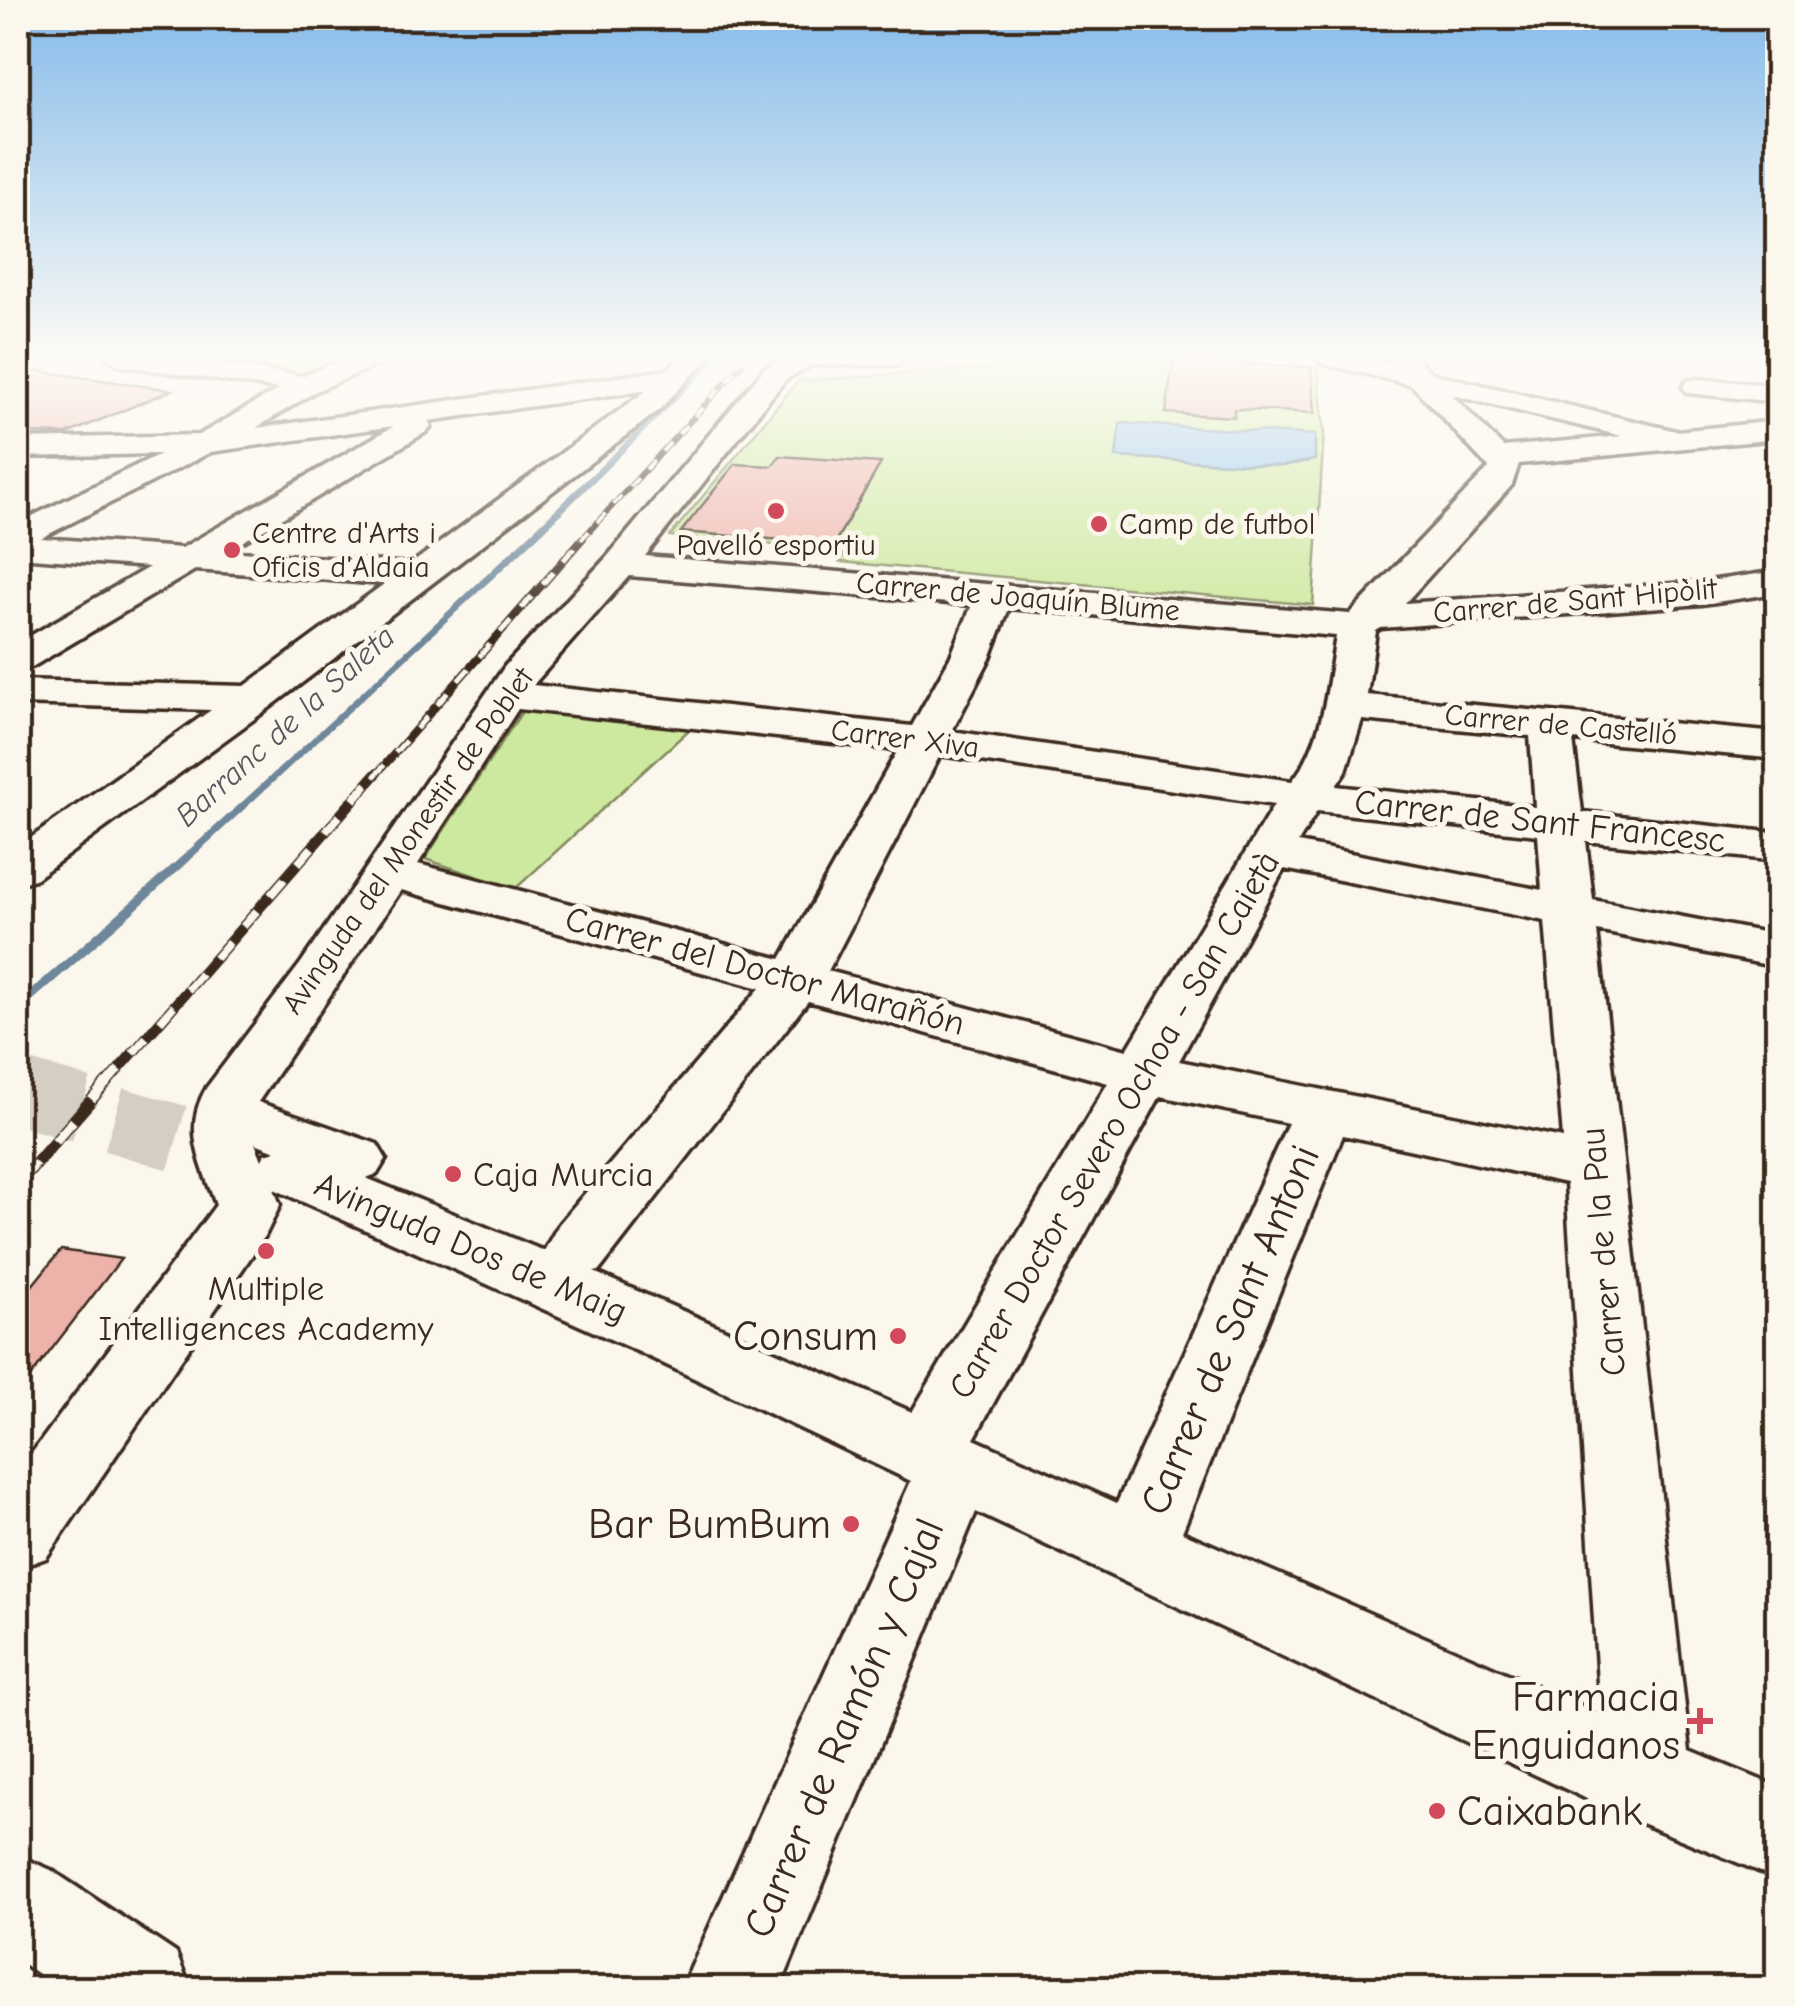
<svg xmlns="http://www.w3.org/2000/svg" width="1795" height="2006" font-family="'Comic Neue',sans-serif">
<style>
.green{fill:#cde99f;stroke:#848a5e;stroke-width:2.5}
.water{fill:#90c5ee;stroke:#6e879b;stroke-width:2.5}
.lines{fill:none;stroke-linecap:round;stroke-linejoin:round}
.stream{fill:#6e879b;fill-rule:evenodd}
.building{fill:#edb3aa;stroke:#3b2a1e;stroke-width:2.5}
.minor-tunnel{stroke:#d5cec3;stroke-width:66;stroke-dasharray:66 34;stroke-linecap:butt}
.minor-casing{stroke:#3b2a1e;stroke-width:7}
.minor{fill:#fbf7ec;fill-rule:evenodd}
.rail-far3-casing{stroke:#3b2a1e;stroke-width:6}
.rail-far2-casing{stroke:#3b2a1e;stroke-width:8}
.rail-far1-casing{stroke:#3b2a1e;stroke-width:11}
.rail-casing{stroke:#3b2a1e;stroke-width:12}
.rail-far3{stroke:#fbf7ec;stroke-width:4;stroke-dasharray:12;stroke-linecap:butt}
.rail-far2{stroke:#fbf7ec;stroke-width:5;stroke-dasharray:16;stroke-linecap:butt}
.rail-far1{stroke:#fbf7ec;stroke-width:8;stroke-dasharray:21;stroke-linecap:butt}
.rail{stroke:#fbf7ec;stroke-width:9;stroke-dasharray:28;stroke-linecap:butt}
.poi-dot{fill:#d1495b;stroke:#fbf7ec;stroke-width:4}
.labels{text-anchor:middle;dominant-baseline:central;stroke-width:10;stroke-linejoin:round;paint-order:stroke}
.far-poi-label{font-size:30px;fill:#3b2a1e;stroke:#fbf7ec;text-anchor:start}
.far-street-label{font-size:30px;fill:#3b2a1e;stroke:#fbf7ec}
.far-water-label{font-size:32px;font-style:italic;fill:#54585c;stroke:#fbf7ec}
.street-label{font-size:35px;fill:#3b2a1e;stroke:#fbf7ec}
.poi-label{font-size:35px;fill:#3b2a1e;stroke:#fbf7ec;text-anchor:start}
.near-street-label{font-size:42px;fill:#3b2a1e;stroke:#fbf7ec}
.near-poi-label{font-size:42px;fill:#3b2a1e;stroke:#fbf7ec;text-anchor:end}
</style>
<rect width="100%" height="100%" fill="#fbf7ec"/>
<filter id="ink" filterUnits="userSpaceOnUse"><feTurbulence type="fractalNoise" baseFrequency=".01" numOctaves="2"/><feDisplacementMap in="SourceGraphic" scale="20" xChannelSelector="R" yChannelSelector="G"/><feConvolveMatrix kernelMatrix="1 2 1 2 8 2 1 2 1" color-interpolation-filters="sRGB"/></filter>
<g filter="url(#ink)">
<path class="green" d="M150 357H360L308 381Z
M1139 358 1318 368 1324 432 1313 605 840 562 846 551 670 536 798 381Z
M527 704 691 728 515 889 425 859Z"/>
<path class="water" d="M1120 423 1315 435V460L1282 466 1116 457Z"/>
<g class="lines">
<path class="stream" d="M713 357H720L544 531 137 909 22 1010 18 1011V1001C257 794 487 577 713 357Z"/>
</g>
<path class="building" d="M1173 360 1311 367 1315 413 1234 409V417L1166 413Z
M38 371 172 390 67 434 18 433V378Z
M780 456 881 463 834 544 681 532 735 464 772 466Z
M61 1250 121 1259 18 1393V1303Z"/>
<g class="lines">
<path class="minor-tunnel" d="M18 1091 269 1165"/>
<defs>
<path id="minor" d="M18 357H33L20 365Z
M106 357H173L303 376 349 357H385L381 363 316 391 256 428 667 370 681 357H709L658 411 269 708 35 879 18 884V847L211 710 18 704V680L245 686 384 584 195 570 32 667 18 671V643L149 567 18 557V523L160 454 18 457V439L199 435 279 389 119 365ZM647 390 411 564 227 551 426 432 431 426 428 421ZM394 426 182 548 41 538 211 452Z
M787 357H910L897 365H812L785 380 645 556 1350 614 1489 468 1412 385 1321 363 1317 357H1364L1393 364 1388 357H1416L1431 373 1676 431 1778 421V439L1519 464 1512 485 1405 603 1702 582 1778 571V593L1702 604 1381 628 1376 631 1367 695 1778 733V759L1573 740 1582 812 1778 833V861L1586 841 1593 900 1778 935V967L1597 931 1690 1751 1778 1787V1879L1617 1813 976 1512 780 1988H682L911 1481 637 1351 274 1189 280 1205 265 1236 46 1558 18 1568V1472L216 1205C201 1163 182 1128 207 1087L301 963 505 666 607 557 765 368ZM1452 395 1622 436 1503 447ZM629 576 972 605 950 658 912 726 533 685ZM1009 608 1336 636C1328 683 1324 743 1292 781L952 731 990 658ZM518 709 898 750 781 959 418 864ZM1362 720 1530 736 1535 807 1336 786 1346 771ZM940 755 1274 805 1127 1050 828 971ZM1317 811 1538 835 1542 890 1298 843ZM1284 869 1545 921 1563 1138 1179 1061ZM401 890 760 988 559 1224 544 1251 366 1178 377 1174 386 1159 377 1144 258 1102ZM808 1001 1108 1083 912 1412 594 1272 599 1271ZM1160 1096 1288 1123 1117 1503 974 1439ZM1343 1135 1566 1183 1600 1714 1182 1532ZM255 1143 276 1151 265 1154 262 1160Z
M1697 379 1778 385V402L1687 393 1683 387 1687 381Z
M18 1856 51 1870 176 1953 190 1988H58L18 1960Z"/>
</defs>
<use href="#minor" class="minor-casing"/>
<use href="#minor" class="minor"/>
<defs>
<path id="rail-far3" d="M581 540 749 357"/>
<path id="rail-far2" d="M374 777 583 538"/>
<path id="rail-far1" d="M105 1085 376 774"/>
<path id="rail" d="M18 1184 107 1082"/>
</defs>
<use href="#rail-far3" class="rail-far3-casing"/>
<use href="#rail-far2" class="rail-far2-casing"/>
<use href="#rail-far1" class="rail-far1-casing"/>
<use href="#rail" class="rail-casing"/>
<use href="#rail-far3" class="rail-far3"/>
<use href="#rail-far2" class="rail-far2"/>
<use href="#rail-far1" class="rail-far1"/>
<use href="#rail" class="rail"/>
</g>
</g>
<linearGradient id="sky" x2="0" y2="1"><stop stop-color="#85bbea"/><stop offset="0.56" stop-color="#fdfbf6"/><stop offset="1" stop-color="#fdfbf6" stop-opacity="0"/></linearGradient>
<rect width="1795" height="638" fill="url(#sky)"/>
<g class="poi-dot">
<circle cx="776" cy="511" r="10"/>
<circle cx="1099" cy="524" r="10"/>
<circle cx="232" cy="550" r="10"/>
<circle cx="453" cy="1174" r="10"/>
<circle cx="266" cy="1251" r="10"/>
<circle cx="898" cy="1336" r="10"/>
<circle cx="851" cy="1524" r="10"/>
<path d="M1695 1706h10v10h10v10h-10v10h-10v-10h-10v-10h10z"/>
<circle cx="1437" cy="1811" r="10"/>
</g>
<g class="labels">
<g class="far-poi-label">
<text x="1119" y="524">Camp de futbol</text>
<text x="252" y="533">Centre d'Arts i<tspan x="252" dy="34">Oficis d'Aldaia</tspan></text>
<text x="776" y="545" text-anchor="middle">Pavelló esportiu</text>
</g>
<g class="far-street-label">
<text transform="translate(1018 597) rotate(5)">Carrer de Joaquín Blume</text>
<text transform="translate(1575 601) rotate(-5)">Carrer de Sant Hipòlit</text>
<text transform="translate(1561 725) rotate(5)">Carrer de Castelló</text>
<text transform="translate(905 739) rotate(7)">Carrer Xiva</text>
<text transform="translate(408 841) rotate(-55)">Avinguda del Monestir de Poblet</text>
</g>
<g class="far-water-label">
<text transform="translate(285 726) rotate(-42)">Barranc de la Saleta</text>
</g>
<g class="street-label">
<text transform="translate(1540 821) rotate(6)">Carrer de Sant Francesc</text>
<text transform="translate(765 971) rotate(15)">Carrer del Doctor Marañón</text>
<text transform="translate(1114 1125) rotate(-60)">Carrer Doctor Severo Ochoa - San Caietà</text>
<text transform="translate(471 1248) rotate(23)">Avinguda Dos de Maig</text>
<text transform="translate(1603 1252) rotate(-95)">Carrer de la Pau</text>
</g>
<g class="poi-label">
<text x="473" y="1174">Caja Murcia</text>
<text x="266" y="1288" text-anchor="middle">Multiple<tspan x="266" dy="40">Intelligences Academy</tspan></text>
</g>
<g class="near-street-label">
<text transform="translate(1230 1330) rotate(-67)">Carrer de Sant Antoni</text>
<text transform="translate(844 1728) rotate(-67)">Carrer de Ramón y Cajal</text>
</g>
<g class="near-poi-label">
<text x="878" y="1336">Consum</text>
<text x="831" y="1524">Bar BumBum</text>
<text x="1680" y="1697">Farmacia<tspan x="1680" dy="48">Enguidanos</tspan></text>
<text x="1457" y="1811" text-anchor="start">Caixabank</text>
</g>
</g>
<rect width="1795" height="2006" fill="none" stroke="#fbf7ec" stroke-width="60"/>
<rect x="30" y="30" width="1735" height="1946" fill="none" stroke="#3b2a1e" stroke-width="4" filter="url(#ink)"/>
</svg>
